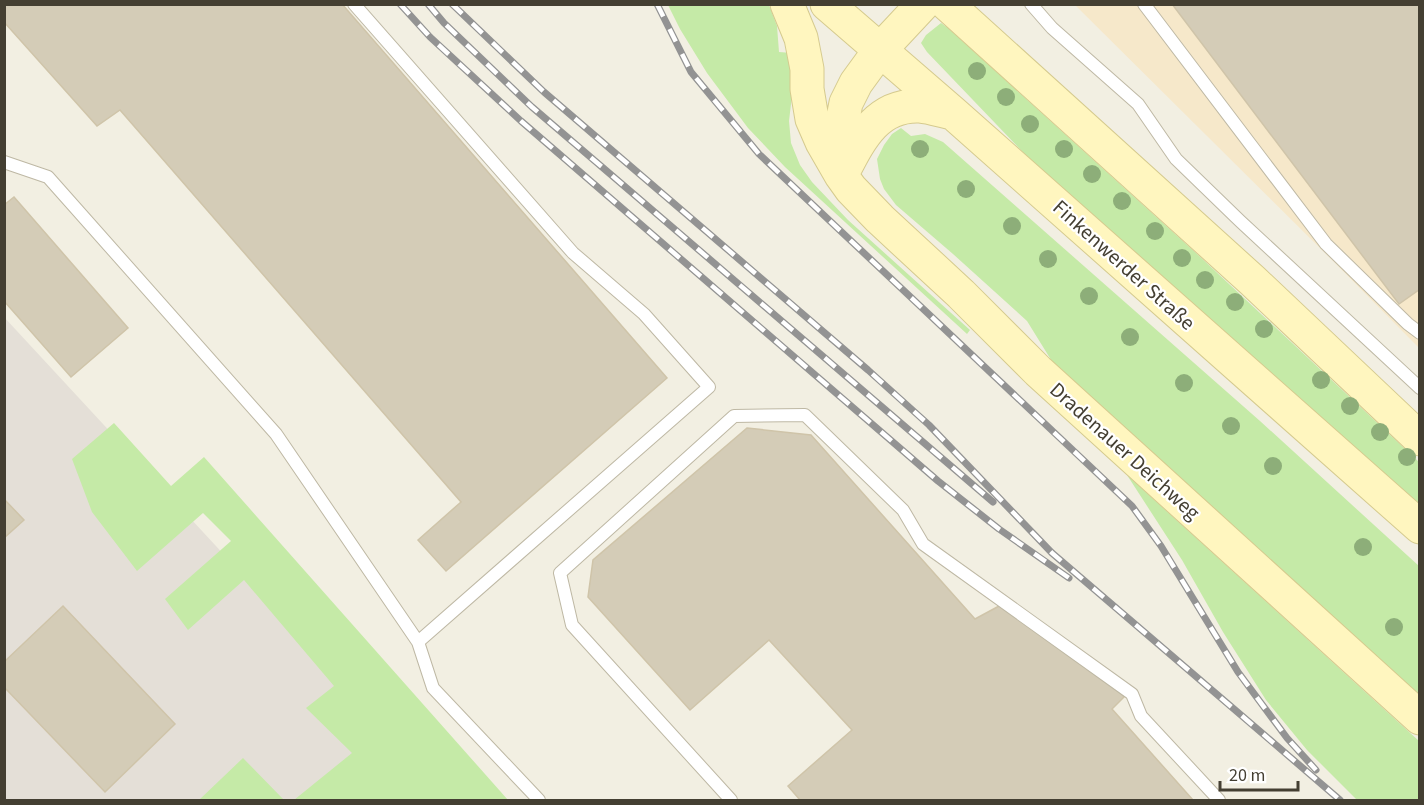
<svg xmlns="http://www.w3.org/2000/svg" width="1424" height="805" font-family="'Source Sans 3',sans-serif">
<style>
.commercial{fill:#f6e8ca}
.industrial{fill:#e4dfd7}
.green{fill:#c5eaa7}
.building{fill:#d4ccb7;stroke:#cfc4a9;stroke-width:1.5}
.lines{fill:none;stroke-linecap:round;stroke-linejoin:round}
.service-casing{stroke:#beb8a4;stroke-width:14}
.secondary-casing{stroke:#d5ca8e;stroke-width:35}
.service{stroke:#fff;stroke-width:12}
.secondary{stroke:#fff6bf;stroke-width:33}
.rail-casing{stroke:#939393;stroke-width:7}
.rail{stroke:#fff;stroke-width:4.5;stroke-dasharray:14;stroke-linecap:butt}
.tree{fill:#8dae79}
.labels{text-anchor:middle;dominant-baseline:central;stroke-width:4.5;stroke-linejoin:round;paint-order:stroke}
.street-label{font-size:21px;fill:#443f32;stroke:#fff}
</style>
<rect width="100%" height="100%" fill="#f2efe2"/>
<path class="commercial" d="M1075 5H1419V348L1334 262Z"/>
<path class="industrial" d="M4 317 389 733 452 800H5Z"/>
<path class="green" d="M668 5H769L777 26 779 52 792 53 793 87 789 121 791 143 800 165 812 182 848 220 970 330 967 334 785 167 748 128 707 73 680 29Z
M941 23 948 28 1196 253 1419 462V510L1041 171 927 52 921 43 926 35Z
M901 128 911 136 925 134 943 142 1260 421 1419 566V702L1053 363 1027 321 953 254 896 205 884 189 880 179 877 159 884 145 892 134Z
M114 423 171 486 204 457 508 800H294L352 753 306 708 334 686 244 580 188 630 165 599 231 541 203 513 137 571 92 512 72 459Z
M1127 475 1419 741V800H1357L1307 750 1266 700 1223 632 1182 560Z
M243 758 284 800H199Z"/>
<path class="building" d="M4 4H342L667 378 446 571 418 540 461 502 120 110 97 126 4 22Z
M1172 4H1420V289L1399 304Z
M14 197 128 328 71 377 4 301V205Z
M747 428 811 435 975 619 1001 605 1113 683 1124 697 1112 709 1193 800H800L788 786 852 730 769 640 690 710 588 597 593 560Z
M4 499 24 520 4 538Z
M63 606 175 724 105 792 4 687V662Z"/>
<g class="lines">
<defs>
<path id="service" d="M354 4 573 253 644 314 709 387 418 642
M1031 4 1052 28 1138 104 1176 159 1240 221 1420 388
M1144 4 1326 244 1408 324 1420 333
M4 162 48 177 276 434 418 642 433 688 539 800
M731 800 572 625 560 573 734 416 805 415 903 510 923 544 1132 694 1141 716 1219 800"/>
<path id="secondary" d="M787 4 801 38 807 69V89L812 119 822 142 841 175 851 189 880 219 961 294 1038 371 1420 718
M827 4 953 113 1420 527
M947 4 1253 281 1420 439
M843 172C860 139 877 104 920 106 931 107 942 111 953 113
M841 173 842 123 846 103 856 83 880 50 923 4"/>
</defs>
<use href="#service" class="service-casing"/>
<use href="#secondary" class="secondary-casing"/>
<use href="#service" class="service"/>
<use href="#secondary" class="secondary"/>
<defs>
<path id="rail" d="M400 4 430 37 521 121 938 481 999 529 1069 578
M428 4 444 23 532 107 993 502
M452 4 544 92 868 370 929 425 1052 553 1340 800
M657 4 691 72 759 154 1132 506 1161 546 1238 672 1287 738 1316 770"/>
</defs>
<use href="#rail" class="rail-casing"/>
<use href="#rail" class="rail"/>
</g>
<g class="tree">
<circle cx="977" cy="71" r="9"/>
<circle cx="1006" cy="97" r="9"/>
<circle cx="1030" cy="124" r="9"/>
<circle cx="920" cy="149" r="9"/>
<circle cx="1064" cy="149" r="9"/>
<circle cx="1092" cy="174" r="9"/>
<circle cx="966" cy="189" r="9"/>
<circle cx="1122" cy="201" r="9"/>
<circle cx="1012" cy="226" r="9"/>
<circle cx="1155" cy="231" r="9"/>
<circle cx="1182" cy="258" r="9"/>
<circle cx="1048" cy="259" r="9"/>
<circle cx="1205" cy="280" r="9"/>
<circle cx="1089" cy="296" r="9"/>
<circle cx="1235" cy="302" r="9"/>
<circle cx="1264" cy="329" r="9"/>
<circle cx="1130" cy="337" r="9"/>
<circle cx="1321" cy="380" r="9"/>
<circle cx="1184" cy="383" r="9"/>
<circle cx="1350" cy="406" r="9"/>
<circle cx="1231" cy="426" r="9"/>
<circle cx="1380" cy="432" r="9"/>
<circle cx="1407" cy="457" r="9"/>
<circle cx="1273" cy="466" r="9"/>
<circle cx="1363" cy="547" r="9"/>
<circle cx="1394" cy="627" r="9"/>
</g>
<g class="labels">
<g class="street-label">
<text transform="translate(1124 265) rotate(42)">Finkenwerder Straße</text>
<text transform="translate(1125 451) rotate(42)">Dradenauer Deichweg</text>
</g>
</g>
<rect width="1424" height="805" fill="none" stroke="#443f32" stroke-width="12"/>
<path d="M1220 781v9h78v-9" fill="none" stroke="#443f32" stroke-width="3"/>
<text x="1229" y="781" font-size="18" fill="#443f32" stroke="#ffffff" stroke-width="4.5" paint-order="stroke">20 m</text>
</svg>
